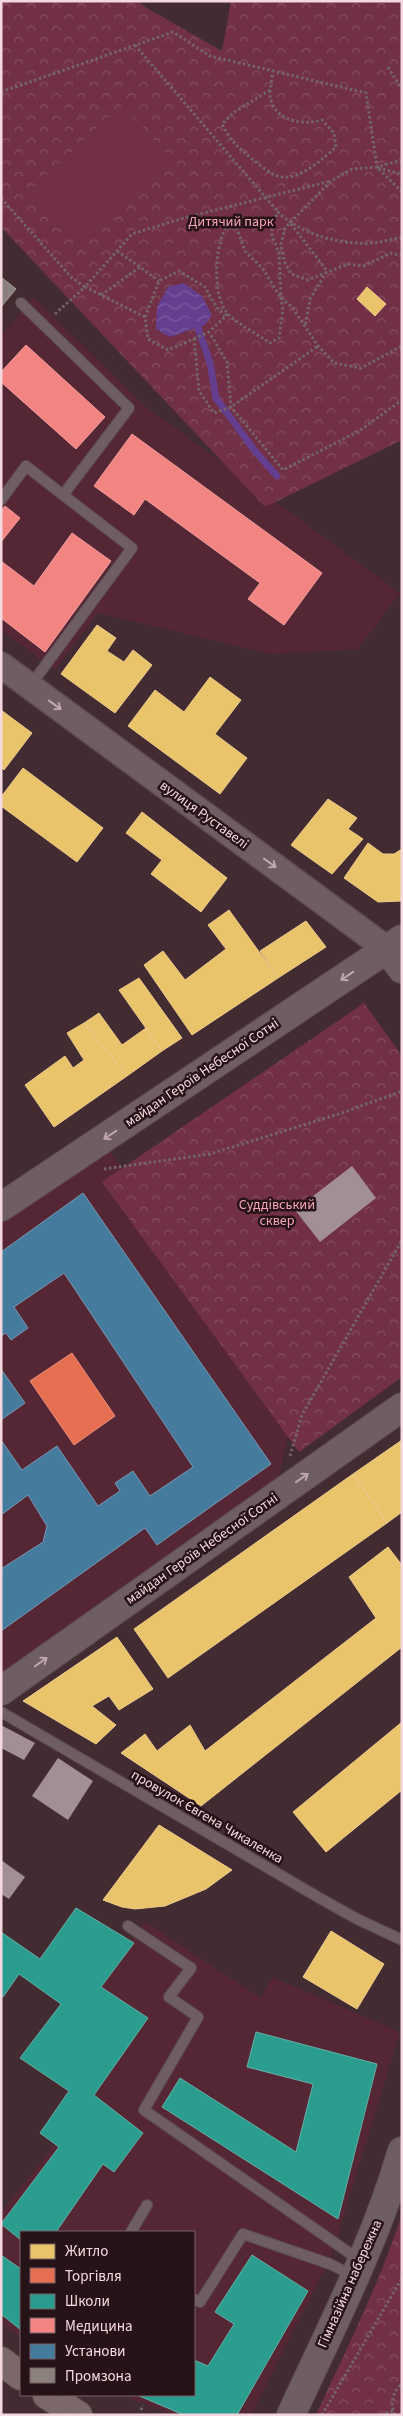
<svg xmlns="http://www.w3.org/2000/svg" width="403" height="2416" font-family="'Source Sans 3',sans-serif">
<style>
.built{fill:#552735}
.park{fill:url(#park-crowns)}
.pitch{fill:#713045}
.water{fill:url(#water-waves)}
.homes{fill:#e9c46a;stroke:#edca8d}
.shops{fill:#e76f51;stroke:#ec8f7c}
.schools{fill:#2a9d8f;stroke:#67afa7}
.health{fill:#f28482;stroke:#f39e9e}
.public{fill:#457b9d;stroke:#7a97b1}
.industry{fill:#8a817c;stroke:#aa9b9a}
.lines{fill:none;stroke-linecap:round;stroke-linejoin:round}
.stream{stroke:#653f8f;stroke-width:7}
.building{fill:#a18e96}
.service-casing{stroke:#5c494e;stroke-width:12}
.tertiary-casing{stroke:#5c494e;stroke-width:28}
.secondary-casing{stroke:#5c494e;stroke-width:30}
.primary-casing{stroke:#5c494e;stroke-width:30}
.path{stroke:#746468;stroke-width:3;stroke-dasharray:2.5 2.5;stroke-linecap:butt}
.service{stroke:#6e5d62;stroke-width:10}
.tertiary{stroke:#6e5d62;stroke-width:25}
.secondary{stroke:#6e5d62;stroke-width:28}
.primary{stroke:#7c6868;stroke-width:28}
.tram{stroke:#7c6c70;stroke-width:1}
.oneway{stroke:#c0a7ae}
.labels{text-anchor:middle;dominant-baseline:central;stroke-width:5;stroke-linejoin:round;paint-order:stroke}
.park-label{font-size:14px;fill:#f7a4ba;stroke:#261318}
.street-label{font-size:14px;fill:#f6d9e0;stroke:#261318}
</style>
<defs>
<pattern id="park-crowns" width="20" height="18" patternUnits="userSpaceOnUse" patternTransform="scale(1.25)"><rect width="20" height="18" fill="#713045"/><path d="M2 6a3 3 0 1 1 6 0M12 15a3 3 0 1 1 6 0" fill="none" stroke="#864d60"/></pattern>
<pattern id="water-waves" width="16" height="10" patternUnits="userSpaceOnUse" patternTransform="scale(1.25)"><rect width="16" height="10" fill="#653f8f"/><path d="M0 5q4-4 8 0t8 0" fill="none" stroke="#7c5a9e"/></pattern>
</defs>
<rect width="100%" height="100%" fill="#422c32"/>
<path class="built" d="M33 297 145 406 400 593 358 649 271 654 98 613 55 670 1 630V336Z
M109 1149 293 1416 277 1483 1 1676V1222Z
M145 1921 261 1998 272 1977 400 2032 331 2257 251 2415H173L122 2395H194V2232H21V2338L1 2323V2212L94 2095 148 2018 101 1987Z"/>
<path class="park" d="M1 1H139L145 7 222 51 231 1H402V440L265 507 1 227Z
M364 1003 402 1056V1377L299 1452 102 1182Z
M402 2213V2415H316C346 2349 381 2282 402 2213Z"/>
<path class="pitch" d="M122 105 171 158 79 241 32 189Z"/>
<path class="water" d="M184 283 202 296 212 315 205 325 170 337 156 329 157 307 168 287Z"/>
<path class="homes" d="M367 287 386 304 375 316 357 299Z
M97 625 116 638 107 651 124 662 133 650 152 665 115 713 61 674Z
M210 677 241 700 215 734 247 758 220 794 128 726 155 690 184 712Z
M1 710 32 733 4 770 1 767Z
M23 768 103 828 77 862 1 806V797Z
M328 799 357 818 348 829 363 839 332 874 291 845Z
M142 812 227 878 201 912 151 874 162 860 126 833Z
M368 843 383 854H394L402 849 401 901 378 902 344 878Z
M229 910 278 978 192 1035 144 965 163 951 185 980 226 949 208 925Z
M306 921 326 947 278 978 260 951Z
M139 978 182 1038 162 1051 119 990Z
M99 1013 122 1045 146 1028 162 1051 127 1076 84 1023Z
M84 1023 127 1076 54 1127 25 1085 65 1056 73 1068 84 1060 67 1033Z
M402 1440V1512L387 1523 353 1474Z
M353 1474 387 1523 168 1678 134 1629Z
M388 1547 402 1565V1647L201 1806 121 1753 145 1734 157 1751 190 1725 205 1751 376 1618 349 1577Z
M117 1637 153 1689 119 1710 109 1696 92 1706 116 1725 96 1744 23 1701Z
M402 1722V1790L326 1852 293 1812Z
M159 1825 232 1870 206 1889 165 1906 135 1909 122 1907 103 1900Z
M331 1931 384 1964 357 2009 303 1977Z"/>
<path class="shops" d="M72 1353 115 1416 74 1445 30 1381Z"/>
<path class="schools" d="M76 1908 134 1943 101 1987 148 2018 94 2095 143 2133 114 2172 103 2164 56 2232H21V2240L1 2224 59 2147 40 2133 69 2091 20 2058 61 2004 19 1974 3 1997 1 1995V1932L40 1959Z
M256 2032 377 2064 338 2219 162 2107 180 2078 296 2152 313 2084 247 2067Z
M1 2255 21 2269V2330L1 2314Z
M252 2255 308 2291 237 2415H184L137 2395H194V2360L208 2366 234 2324 215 2312Z"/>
<path class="health" d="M26 345 105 417 76 449 1 382V372Z
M132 434 322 573 284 625 248 599 260 583 145 499 134 515 94 486Z
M5 506 20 518 1 542V511Z
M72 533 111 561 45 652 1 618V561L34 586Z"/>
<path class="public" d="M83 1193 271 1464 157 1545 145 1528 1 1631V1569L43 1542 47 1526 28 1495 1 1515V1440L22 1470 57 1446 98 1506 120 1491 115 1483 133 1471 150 1496 193 1467 64 1273 14 1307 28 1328 11 1340 6 1333 1 1336V1252Z
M1 1369 25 1403 1 1420Z"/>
<path class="industry" d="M1 277 16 289 1 307Z"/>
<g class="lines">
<path class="stream" d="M190 322 197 325 210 363 216 398 254 450 277 476"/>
</g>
<path class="building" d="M352 1166 376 1198 320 1242 295 1210Z
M1 1725 35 1743 24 1760 1 1748Z
M58 1758 93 1781 68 1820 32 1796Z
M1 1860 25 1877 9 1899 1 1894Z"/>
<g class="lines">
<defs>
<path id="service" d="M21 303 129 408 63 495 132 548 30 686
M1 500 26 466 63 495
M1 1712 323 1900 357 1919 402 1940
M128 1926 191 1968 169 1997 198 2017 144 2110 361 2261
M131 2232 147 2205
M194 2299 200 2302 243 2234 330 2264 354 2276"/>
<path id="tertiary" d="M1 665 387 949"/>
<path id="secondary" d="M387 949 402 969
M1 1207 402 939
M1 1691 402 1407
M291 2415C331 2328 375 2243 402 2151"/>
<path id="primary" d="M1 2361 21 2376
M47 2395 78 2415"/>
</defs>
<use href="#service" class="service-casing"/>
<use href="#tertiary" class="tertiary-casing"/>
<use href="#secondary" class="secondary-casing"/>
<use href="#primary" class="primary-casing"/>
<path class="path" d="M135 45 278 212
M388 67 402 89
M270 90C268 118 299 127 322 120L334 133 336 147C324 158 300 180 282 177 272 176 260 165 252 159 238 147 230 141 222 124L233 113 270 90 273 71
M1 92 173 32 210 56 366 93 377 167 402 160
M378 168 402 174
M402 192 377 167 352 169 331 181 285 228 281 244 284 261 291 274 308 280 348 264 363 266 391 253 402 256
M1 198 71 277 85 287 132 234 184 218 331 181
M291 224 327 271 310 299 305 327
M402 238C391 238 382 243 371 243 340 245 300 234 278 212L272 224V236L279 253 281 298 283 310 279 338 270 343C257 334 241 326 229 315 211 297 214 241 229 224L237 229 245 251 263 269 281 298 292 307 318 346 334 363 361 368 402 346
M117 251 140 267
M101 295 140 267 159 281
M55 314 85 287 145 317 148 339 168 350 194 339 199 391 214 413 231 407 318 346
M228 314 209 332 227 362 231 407 283 470 359 431 402 400
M145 317 159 281 179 271 205 287 217 308 225 316
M194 339 209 332
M104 1169 210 1154 342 1113 402 1091
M290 1456 302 1415 402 1240
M141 2410 143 2405
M322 2415 402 2278
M381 2415 393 2411
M395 2415C390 2404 392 2392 402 2384"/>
<use href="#service" class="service"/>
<use href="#tertiary" class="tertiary"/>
<use href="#secondary" class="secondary"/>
<use href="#primary" class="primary"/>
<path class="tram" d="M1 2356 21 2371
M1 2366 21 2381
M40 2395 69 2415
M54 2395 87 2415"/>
</g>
<defs><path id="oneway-shaft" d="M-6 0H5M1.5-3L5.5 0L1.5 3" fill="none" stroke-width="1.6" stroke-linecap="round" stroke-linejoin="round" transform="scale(1.25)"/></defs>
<g class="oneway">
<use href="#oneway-shaft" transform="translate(55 705) rotate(36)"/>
<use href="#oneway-shaft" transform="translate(270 863) rotate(36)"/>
<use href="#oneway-shaft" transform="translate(347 976) rotate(146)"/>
<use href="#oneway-shaft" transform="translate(110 1135) rotate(146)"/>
<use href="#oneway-shaft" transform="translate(302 1478) rotate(-35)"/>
<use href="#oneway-shaft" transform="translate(41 1662) rotate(-35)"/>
</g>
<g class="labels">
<g class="park-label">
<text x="231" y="222">Дитячий парк</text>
<text x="277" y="1205">Суддівський<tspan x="277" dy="16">сквер</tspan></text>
</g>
<g class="street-label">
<text transform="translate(204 815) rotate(36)">вулиця Руставелі</text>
<text transform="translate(202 1073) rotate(-34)">майдан Героїв Небесної Сотні</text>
<text transform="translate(202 1549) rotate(-35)">майдан Героїв Небесної Сотні</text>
<text transform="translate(207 1817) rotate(30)">провулок Євгена Чикаленка</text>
<text transform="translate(350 2284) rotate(-66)">Гімназійна набережна</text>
</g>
</g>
<rect width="403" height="2416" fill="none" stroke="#f6d9e0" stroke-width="5"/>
<rect x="20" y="2231" width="175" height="165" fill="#261318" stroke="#796268"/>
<rect x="30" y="2244" width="25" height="15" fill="#e9c46a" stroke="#796268"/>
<text x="65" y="2256" font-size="15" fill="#f6d9e0">Житло</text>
<rect x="30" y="2268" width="25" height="15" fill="#e76f51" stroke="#796268"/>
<text x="65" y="2281" font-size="15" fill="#f6d9e0">Торгівля</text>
<rect x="30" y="2294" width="25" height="15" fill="#2a9d8f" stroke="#796268"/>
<text x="65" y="2306" font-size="15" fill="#f6d9e0">Школи</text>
<rect x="30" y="2318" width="25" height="15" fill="#f28482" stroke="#796268"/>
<text x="65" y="2331" font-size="15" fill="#f6d9e0">Медицина</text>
<rect x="30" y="2344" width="25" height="15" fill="#457b9d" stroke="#796268"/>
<text x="65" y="2356" font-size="15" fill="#f6d9e0">Установи</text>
<rect x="30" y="2368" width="25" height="15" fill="#8a817c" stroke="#796268"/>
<text x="65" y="2381" font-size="15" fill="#f6d9e0">Промзона</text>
</svg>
